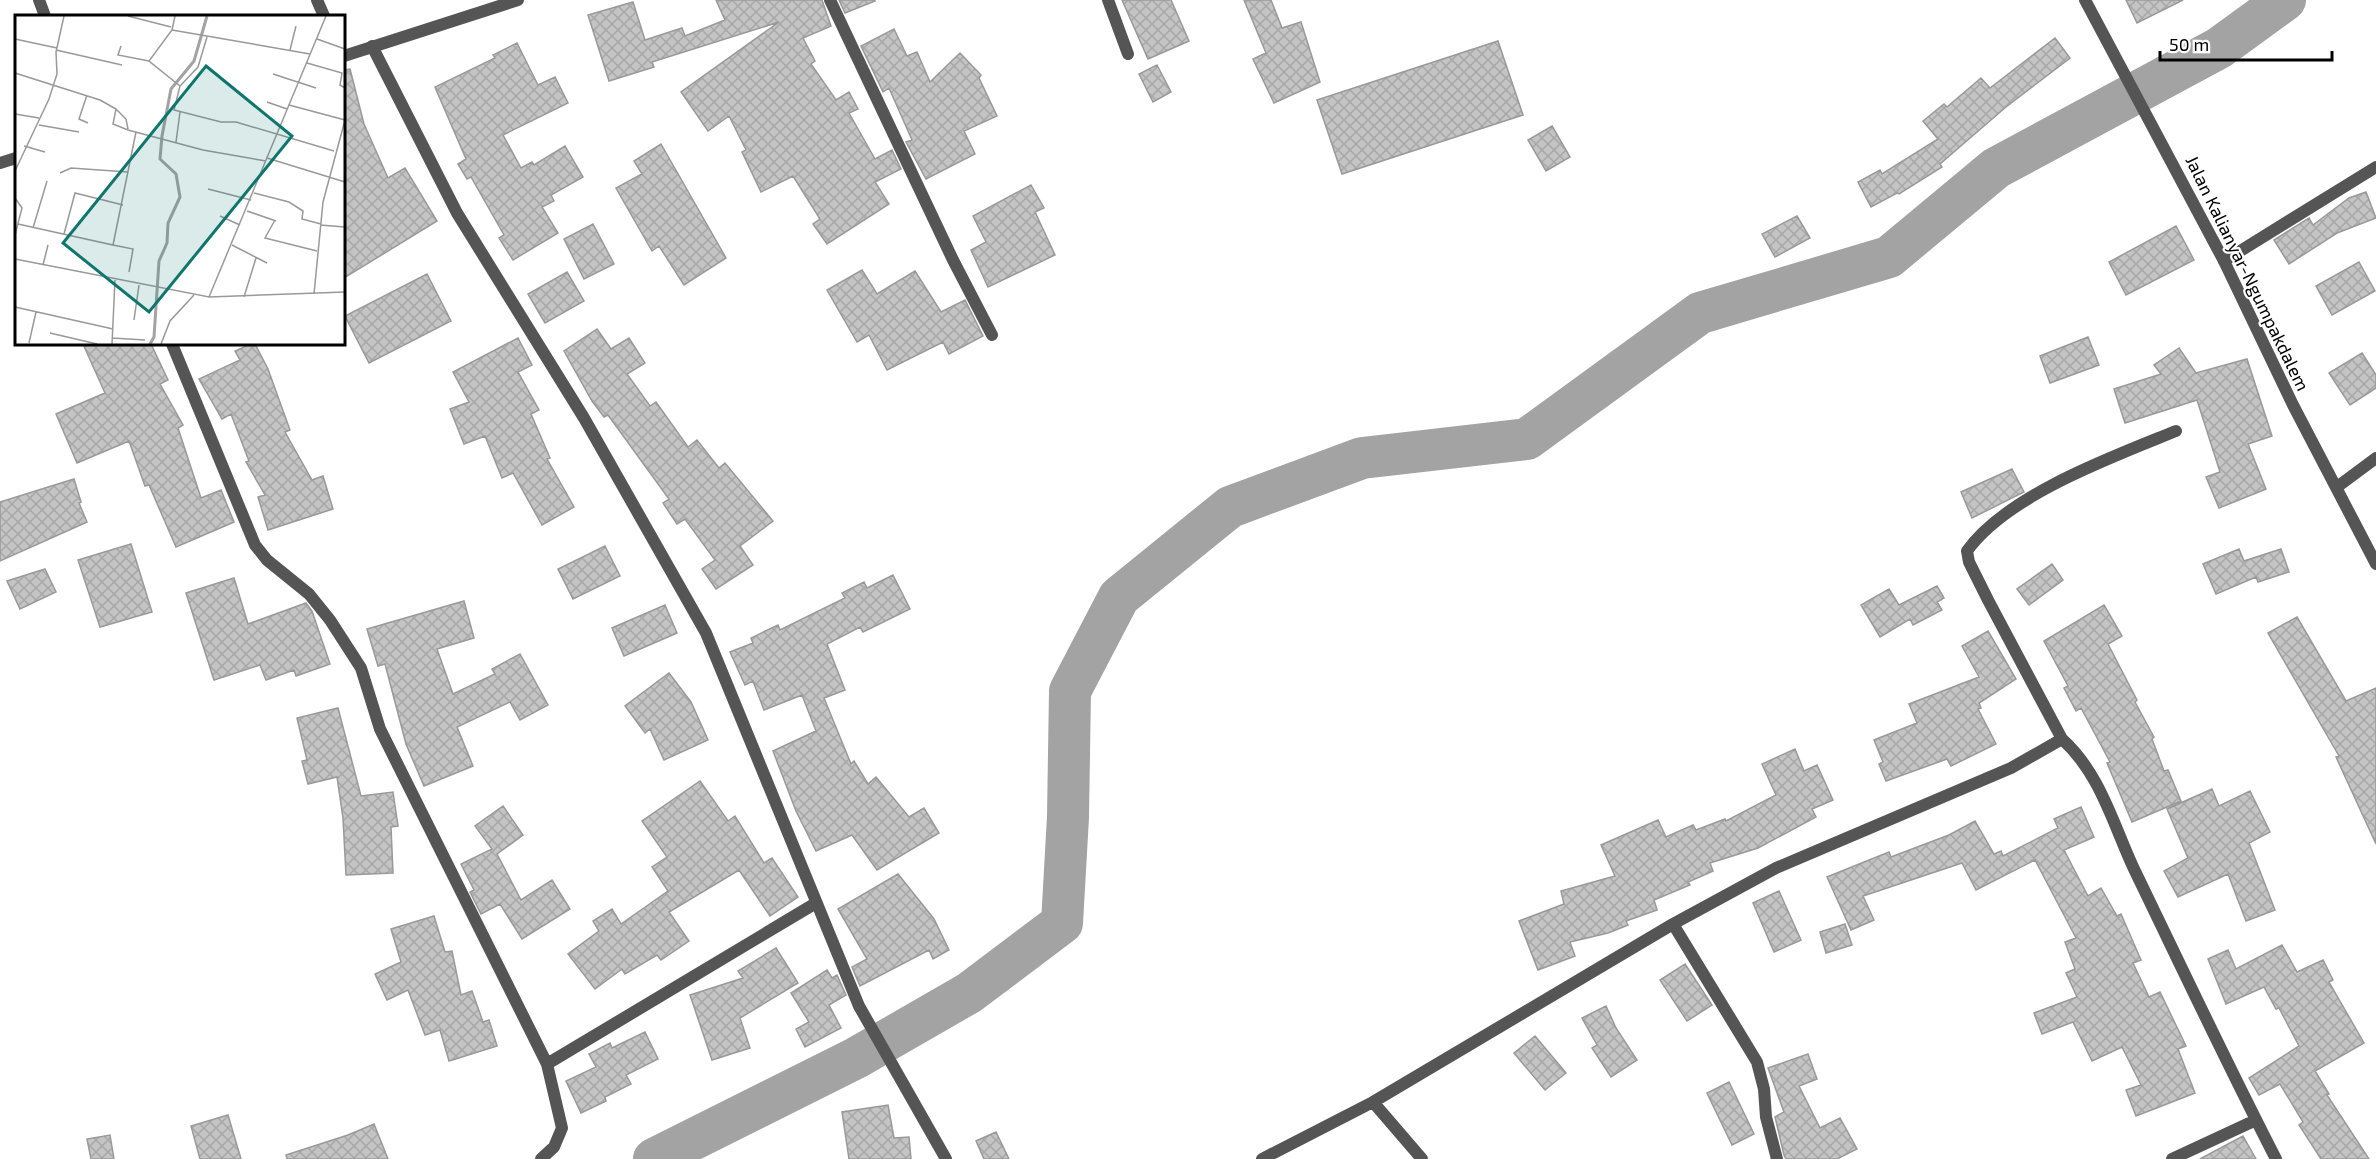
<svg xmlns="http://www.w3.org/2000/svg" width="2376" height="1159" font-family="'Exo 2',sans-serif">
<style>
.lines{fill:none;stroke-linecap:round;stroke-linejoin:round}
.river{stroke:#a3a3a3;stroke-width:42}
.building{fill:url(#building-cross-hatch);stroke:#999;stroke-width:1.5}
.minor{stroke:#555;stroke-width:12}
.tertiary{stroke:#555;stroke-width:12}
.labels{text-anchor:middle;dominant-baseline:central;stroke-width:4.5;stroke-linejoin:round;paint-order:stroke}
.street-label{font-size:18px;fill:#000;stroke:#fff}
.inset-river{fill:none;stroke:#a3a3a3;stroke-width:3}
.inset-road{fill:none;stroke:#999;stroke-width:1.5}
.view{fill:#0f766e;fill-opacity:0.15;stroke:#0f766e;stroke-width:3}
.inset-edge{fill:none;stroke:#000;stroke-width:3}
</style>
<defs>
<pattern id="building-cross-hatch" width="8" height="8" patternUnits="userSpaceOnUse" patternTransform="scale(1.5)"><rect width="8" height="8" fill="#c4c4c4"/><path d="M0 0l8 8M0 8l8-8" fill="none" stroke="#a7a7a7"/></pattern>
</defs>
<rect width="100%" height="100%" fill="#fff"/>
<g class="lines">
<path class="river" d="M654 1159 856 1058 969 993 1062 923 1068 817 1070 691 1119 597 1230 507 1362 458 1527 439 1700 313 1889 257 1996 168 2219 48 2285 0"/>
</g>
<path class="building" d="M716 0H822L831 26 803 38 815 61 811 64 836 100 849 92 858 109 849 113 875 159 892 150 901 169 875 182 889 204 827 244 813 224 820 219 793 176 761 192 742 152 746 150 729 116 708 131 681 92 779 22 652 62 654 67 609 81 588 15 633 2 645 40 682 28 685 36 725 20Z
M839 0H875V1L845 13Z
M1122 0H1171L1189 41 1148 59Z
M1244 0H1271L1282 28 1301 22 1320 82 1274 103 1253 59 1266 53Z
M2126 0H2183L2137 23Z
M894 29 907 56 917 52 930 82 960 53 981 75 979 78 997 116 964 131 975 154 926 179 906 142 912 140 889 88 883 92 861 46Z
M2055 38 2070 58 2006 107 1940 164 1942 167 1899 194 1897 193 1871 207 1858 182 1880 170 1882 174 1938 139 1923 121 1944 104 1947 107 1981 78 1990 88Z
M1498 41 1523 115 1342 174 1317 100Z
M517 43 538 85 555 77 568 103 503 135 521 168 532 162 534 165 565 146 583 177 551 195 554 201 542 207 558 233 513 260 499 238 504 235 471 177 467 179 458 164 466 159 435 87 495 58 493 55Z
M1157 65 1171 92 1153 102 1139 74Z
M350 69 364 124 388 178 405 168 437 221 344 278V70Z
M1552 126 1570 157 1546 171 1528 140Z
M661 144 726 258 684 285 659 246 652 251 616 188 642 174 634 161Z
M1031 185 1044 208 1035 212 1055 255 988 287 971 250 986 242 973 216Z
M2366 192 2376 218 2337 233 2289 264 2274 240 2309 218 2313 225 2349 198Z
M1797 216 1810 238 1775 257 1762 234Z
M593 224 614 264 584 279 564 239Z
M2176 226 2194 260 2126 295 2109 262Z
M2359 262 2375 291 2332 315 2316 286Z
M862 270 877 294 915 271 941 312 965 300 983 336 949 354 943 342 887 370 869 335 857 342 827 290Z
M567 272 584 301 545 323 528 294Z
M427 274 451 321 369 363 345 316Z
M597 329 611 349 629 338 645 363 627 374 650 406 656 402 688 447 697 440 719 468 725 463 773 521 740 546 753 565 716 589 702 569 715 560 685 519 677 524 663 503 669 499 608 415 604 417 592 401 564 351Z
M2088 337 2099 365 2050 383 2040 356Z
M518 338 532 365 518 372 539 410 531 414 550 458 547 459 574 507 542 525 513 473 502 478 485 436 464 444 450 409 469 402 453 372Z
M83 344H151L168 380 160 384 183 425 178 428 201 498 221 490 234 522 176 547 149 485 145 486 129 441 77 463 56 414 105 393Z
M251 344H255L268 369 290 430 285 432 312 480 323 476 333 509 268 530 258 497 265 495 246 462 249 461 231 414 222 419 199 379 240 360 235 351Z
M2179 348 2196 373 2247 359 2272 436 2248 444 2266 489 2219 508 2206 477 2220 472 2197 400 2125 423 2114 389 2161 374 2154 365Z
M2362 353 2376 375V388L2350 405 2329 373Z
M2012 469 2024 492 1972 518 1961 492Z
M74 479 81 502 79 503 87 522 0 561V502Z
M131 544 152 612 100 627 78 560Z
M605 546 620 576 573 599 558 569Z
M2239 549 2244 561 2281 549 2289 572 2258 582 2256 577 2216 594 2203 564Z
M2052 564 2063 580 2029 605 2017 589Z
M45 569 56 592 20 609 7 581Z
M893 575 910 609 863 632 860 627 827 644 845 690 824 698 851 764 854 761 868 784 876 777 909 817 924 808 939 833 877 870 852 835 816 851 796 811 773 751 816 731 802 695 764 710 753 681 745 685 730 652 753 643 751 638 778 625 780 630 845 598 842 593 864 582 867 588Z
M234 578 248 624 306 603 312 611 330 664 296 676 294 670 266 680 260 665 214 680 186 593Z
M1937 586 1944 598 1937 602 1942 610 1913 625 1910 619 1880 637 1861 605 1889 589 1899 605Z
M464 601 474 638 437 649 453 694 495 674 492 669 520 654 548 705 520 720 510 702 457 727 473 766 424 786 406 744 385 664 378 666 367 629Z
M665 605 677 633 624 656 612 628Z
M2104 605 2122 636 2108 644 2137 700 2135 702 2154 737 2152 739 2164 771 2168 770 2181 801 2132 822 2107 763 2110 762 2081 708 2076 711 2064 688 2068 686 2044 641Z
M2297 617 2346 701 2376 688V844L2336 757 2339 756 2268 633Z
M1988 631 2016 679 1979 703 1981 708 1978 709 1996 744 1951 766 1947 759 1886 781 1879 764 1883 762 1874 740 1917 723 1909 704 1979 677 1962 646Z
M669 673 691 702 708 740 664 760 650 729 645 733 625 706Z
M338 708 361 796 393 792 398 826 391 827 393 873 346 875 343 818 337 777 308 784 302 761 307 760 297 718Z
M1795 749 1804 771 1817 765 1833 800 1812 809 1816 817 1758 848 1710 863 1713 871 1688 882 1690 885 1654 900 1657 910 1626 921 1628 925 1608 933 1570 942 1575 956 1538 970 1519 921 1564 904 1561 891 1615 876 1601 845 1658 820 1666 837 1693 825 1696 830 1725 819 1726 821 1776 795 1762 764Z
M700 781 728 821 735 816 764 863 772 858 798 897 770 916 739 870 669 912 689 941 661 960 657 955 625 974 622 969 595 989 568 954 599 931 593 921 612 909 621 924 668 891 652 867 667 857 642 821Z
M2212 789 2219 806 2250 791 2270 832 2249 843 2275 910 2246 921 2228 874 2178 897 2164 871 2188 858 2167 809Z
M503 806 523 835 497 854 521 900 552 880 570 909 522 939 500 904 481 914 470 892 474 890 461 864 492 849 475 826Z
M2081 807 2094 837 2064 850 2088 896 2101 888 2117 916 2121 914 2141 960 2133 963 2149 997 2160 992 2186 1046 2178 1049 2195 1093 2136 1116 2126 1090 2141 1085 2122 1047 2092 1061 2073 1022 2042 1034 2034 1013 2077 997 2066 973 2075 969 2065 942 2076 938 2035 860 1976 890 1962 863 1863 896 1874 920 1851 930 1827 877 1889 852 1891 857 1949 835 1975 821 1994 854 2001 851 2003 856 2058 828 2054 819Z
M898 874 934 919 949 950 933 959 929 950 860 986 852 967 867 959 838 909Z
M1779 891 1801 940 1774 952 1753 903Z
M434 916 445 952 452 951 461 995 472 991 483 1022 489 1020 497 1046 449 1061 440 1030 425 1035 408 990 387 1000 375 974 401 962 391 929Z
M1845 924 1852 945 1826 953 1820 932Z
M2282 945 2297 972 2323 960 2333 980 2329 982 2364 1043 2315 1071 2329 1094 2327 1095 2369 1159H2321L2299 1125 2303 1122 2280 1084 2259 1095 2249 1078 2299 1046 2279 1008 2276 1009 2264 987 2226 1004 2208 959 2228 950 2236 969Z
M776 948 798 983 740 1018 750 1048 712 1060 690 995 743 978 738 971Z
M1685 964 1712 1005 1687 1021 1660 980Z
M827 970 832 978 837 975 846 995 829 1005 841 1028 805 1047 796 1029 809 1022 791 993Z
M1606 1006 1616 1028 1637 1060 1611 1077 1592 1048 1597 1045 1582 1018Z
M645 1032 658 1059 626 1075 631 1084 605 1097 606 1101 581 1113 566 1081 596 1067 589 1054 610 1043 612 1048Z
M1535 1036 1566 1073 1545 1090 1514 1053Z
M1808 1054 1817 1079 1799 1086 1820 1128 1840 1118 1857 1149 1837 1159H1786L1784 1155 1775 1117 1784 1112 1768 1068Z
M1729 1082 1754 1134 1732 1145 1707 1093Z
M888 1105 894 1138 909 1137 911 1159H849L842 1112Z
M228 1115 241 1159H200L191 1126Z
M374 1124 388 1159H287L286 1155 348 1135Z
M996 1132 1009 1159H984L976 1141Z
M110 1135 114 1159H91L87 1139Z
M2243 1136 2256 1159H2200Z"/>
<g class="lines">
<path class="minor" d="M39 0 45 16
M317 0 324 16
M830 0 953 260 992 335
M1108 0 1128 54
M372 46 457 213 584 418 706 633 859 1006 946 1159
M2224 261 2376 167
M172 344 255 545 267 560 309 594 330 620 361 668 380 729 547 1064 562 1128 554 1147 541 1159
M2337 487 2376 458
M2062 739 1988 600 1969 562 1967 551C2007 495 2112 457 2176 431
M1673 924 1757 1062 1764 1089 1766 1117 1777 1159
M547 1064 816 903
M1373 1102 1422 1159
M1262 1159 1373 1102 1673 924 1776 868 2011 768 2062 739C2100 773 2113 824 2134 869 2181 966 2227 1064 2276 1159
M2172 1159 2256 1120"/>
<path class="tertiary" d="M2085 0 2224 261 2293 405 2376 564
M344 56 518 0
M0 163 16 158"/>
</g>
<g class="labels">
<g class="street-label">
<text transform="translate(2248 273) rotate(64)">Jalan Kalianyar-Ngumpakdalem</text>
</g>
</g>
<g transform="translate(15 15)">
<rect width="330" height="330" fill="#fff"/>
<path class="inset-river" d="M135 329 139 322 144 246 152 228 153 208 165 182 161 159 145 144 147 121 156 74 179 46 192 1"/>
<path class="inset-road" d="M113 1 156 12M160 1 157 15 134 46 165 71M157 15 295 39M192 22 183 52 165 71 159 95 206 107H221L319 136M0 24 42 33M302 24 330 34M106 31 103 40 134 46M41 35 107 50M275 35 281 11M292 48 327 58 325 70 330 73M0 58 85 85 101 94 98 109 113 115 188 135 251 146M258 59 301 73M72 80 64 104 73 108M252 87 272 94M274 90 330 105M101 94 111 104 113 114M0 99 24 103M24 110 64 117M161 127 165 97M9 131 30 137M252 143 330 167M0 156 34 84 42 59 41 37 49 1M45 158 56 153 113 157M193 174 236 185M239 178 274 187 288 196 287 204 306 209M0 183 7 193 0 220M232 196 261 206M205 201 225 210M260 205 250 223 302 236M3 209 98 230 121 117M305 210 330 212M18 213 32 166M49 219 60 178 108 190M98 230 118 234 114 257M217 230 252 248M0 244 194 282 311 1M28 250 33 230M299 279 308 187 330 105M194 282 330 277M229 282 241 243M0 292 98 314M119 305 124 270M35 318 82 329M97 323 130 325M14 328 21 297M97 329 100 265M146 329 155 306 179 280"/>
<path class="view" d="M191 51 277 121 134 297 48 228Z"/>
<rect width="330" height="330" class="inset-edge"/>
</g>
<path d="M2160 51v9h172v-9" fill="none" stroke="#000000" stroke-width="3"/>
<text x="2169" y="51" font-size="18" fill="#000000" stroke="#ffffff" stroke-width="4.5" paint-order="stroke">50 m</text>
</svg>
